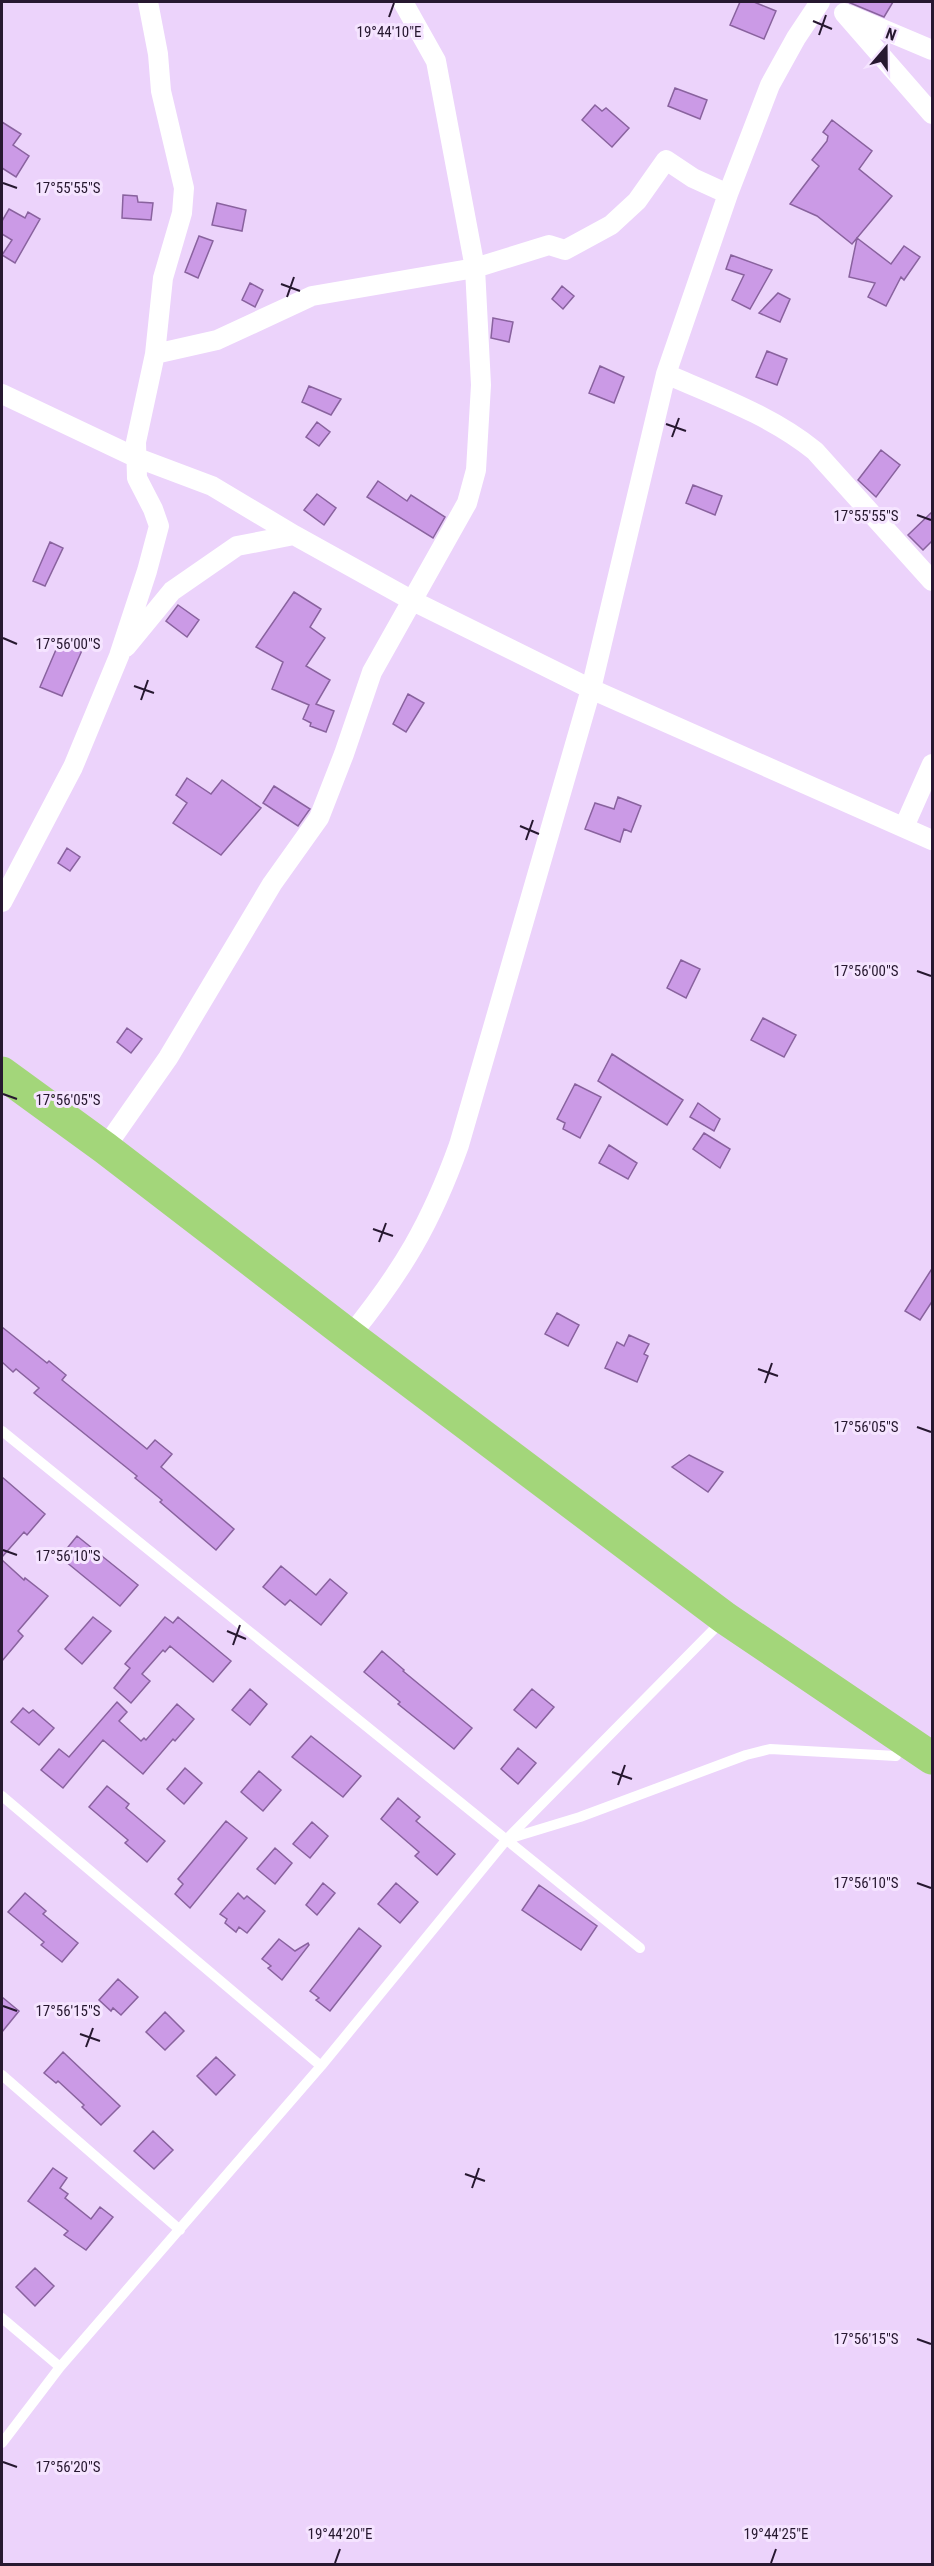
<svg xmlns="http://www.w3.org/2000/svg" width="934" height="2566" font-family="'Roboto Condensed',sans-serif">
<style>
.building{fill:#cb9ae6;stroke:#89629e;stroke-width:1.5}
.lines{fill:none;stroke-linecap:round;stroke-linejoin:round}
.service{stroke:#fff;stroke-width:10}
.minor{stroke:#fff;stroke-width:20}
.trunk{stroke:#a3d67a;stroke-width:33}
.ticks{fill:none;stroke:#271830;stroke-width:2}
.ticks-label{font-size:15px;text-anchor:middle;fill:#271830;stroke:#f5e4ff;stroke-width:6;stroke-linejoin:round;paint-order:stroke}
</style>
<rect width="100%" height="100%" fill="#ecd3fb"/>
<path class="building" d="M740 2H754L776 11 764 39 730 25Z
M848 2H893L884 17Z
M675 88 707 100 700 119 668 106Z
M595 105 602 111 606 108 629 128 612 147 582 120Z
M832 120 872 151 859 169 892 196 852 244 817 216 790 204 819 166 812 160 827 141 828 136 823 132Z
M2 122 21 134 13 145 29 156 16 177 2 168Z
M123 195 137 196 138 202 153 203 151 220 122 218Z
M217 203 246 210 242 231 212 225Z
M9 209 25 218 28 212 40 219 15 263 2 255 12 240 2 234V221Z
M199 236 213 241 198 278 185 272Z
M857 238 891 264 904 246 920 257 904 280 901 277 886 306 868 297 875 283 849 277Z
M731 255 772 270 750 309 732 300 744 275 726 269Z
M250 283 263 290 255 307 242 300Z
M562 286 574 296 563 309 552 299Z
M778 293 790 299 780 322 759 313Z
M493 318 513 322 509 342 491 338Z
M767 351 787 359 777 385 756 377Z
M600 366 624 377 614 403 589 393Z
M309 386 341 399 331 415 302 402Z
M317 422 330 432 319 446 306 437Z
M881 450 900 465 876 497 858 480Z
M378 481 407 501 411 495 445 517 433 538 367 497Z
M693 485 722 496 715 515 686 503Z
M317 494 336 508 324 525 304 510Z
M933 511V540L923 550 908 535Z
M50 542 63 548 45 586 33 581Z
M294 592 321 609 310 627 325 638 306 666 330 680 316 704 334 711 326 732 310 726 311 723 303 719 309 705 272 689 283 662 256 647Z
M178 605 199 620 187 637 166 621Z
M61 638 83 648 62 696 40 687Z
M408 694 424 703 406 732 393 724Z
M187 778 211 794 222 780 261 808 221 855 173 823 187 803 176 795Z
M274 786 310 809 298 826 263 803Z
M618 797 641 806 631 832 624 829 620 842 585 829 595 803 614 809Z
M67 848 80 857 70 871 58 863Z
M681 960 700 969 686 998 667 988Z
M763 1018 796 1035 784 1057 751 1040Z
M127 1028 142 1039 131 1053 117 1042Z
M612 1054 683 1100 667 1125 598 1081Z
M575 1084 601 1097 580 1138 563 1129 565 1123 557 1119Z
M698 1103 720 1119 714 1131 690 1117Z
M704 1133 730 1149 720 1168 693 1149Z
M609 1145 637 1163 628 1179 599 1163Z
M933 1267V1300L920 1320 905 1311Z
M557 1313 579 1325 568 1346 545 1334Z
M2 1327 47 1363 49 1361 66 1375 62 1380 147 1449 155 1440 172 1454 161 1467 234 1529 216 1550 160 1502 162 1500 135 1478 137 1476 34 1393 39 1388 16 1369 13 1372 2 1362Z
M629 1335 649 1344 644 1354 648 1356 637 1382 605 1368 617 1342 624 1346Z
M689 1455 723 1472 708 1492 672 1467Z
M2 1477 45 1514 27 1535 24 1532 2 1557Z
M77 1536 138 1585 120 1606 60 1557Z
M2 1560 24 1580 25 1578 48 1596 18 1631 23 1636 2 1661Z
M281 1566 316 1595 330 1579 347 1593 321 1625 290 1600 285 1605 263 1587Z
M93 1617 111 1631 82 1664 65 1649Z
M165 1617 173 1623 178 1617 231 1661 213 1682 170 1646 165 1652 163 1650 142 1674 150 1681 131 1703 114 1688 130 1668 125 1664Z
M382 1651 404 1670 403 1671 472 1728 454 1749 398 1704 400 1702 364 1672Z
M250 1689 267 1704 250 1725 232 1710Z
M532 1689 554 1707 536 1728 514 1710Z
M117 1702 127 1712 119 1721 141 1741 144 1738 146 1740 177 1704 194 1719 175 1741 173 1739 143 1774 103 1740 63 1788 41 1770 59 1749 69 1757Z
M23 1708 29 1713 33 1710 54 1728 39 1745 11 1722Z
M311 1736 361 1776 343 1797 292 1757Z
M518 1748 536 1763 518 1784 501 1769Z
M185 1768 202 1783 184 1804 167 1789Z
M259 1771 281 1790 263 1811 241 1792Z
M107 1786 129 1804 126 1808 165 1841 147 1862 125 1843 128 1840 89 1807Z
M398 1798 420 1817 416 1821 455 1854 437 1875 415 1856 419 1852 381 1819Z
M226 1821 247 1838 190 1908 175 1894 183 1884 178 1879Z
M312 1822 328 1836 310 1858 293 1844Z
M275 1848 292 1863 275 1884 257 1869Z
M323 1883 335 1893 317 1915 306 1905Z
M396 1883 418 1902 400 1923 378 1904Z
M539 1885 597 1926 581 1950 522 1910Z
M25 1893 46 1911 43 1914 78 1943 62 1962 41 1945 44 1942 8 1912Z
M238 1893 244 1899 247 1896 265 1911 247 1933 239 1927 236 1932 225 1923 227 1919 220 1914Z
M359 1928 381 1946 330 2011 316 2000 319 1998 310 1991Z
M279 1939 295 1951 308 1943 309 1945 282 1980 268 1968 271 1966 262 1959Z
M118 1979 138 1997 121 2015 113 2008 111 2011 99 2000Z
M2 1997 19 2011 2 2032Z
M165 2012 184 2031 165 2050 146 2032Z
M63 2052 120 2106 101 2125 82 2107 84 2105 58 2081 56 2083 44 2073Z
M216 2057 235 2075 216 2095 197 2076Z
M153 2131 173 2150 154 2169 134 2151Z
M53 2168 67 2178 60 2188 68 2194 65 2198 91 2219 100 2207 113 2217 86 2250 64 2235 68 2231 28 2201Z
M35 2268 54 2286 35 2306 16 2287Z"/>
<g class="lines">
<path class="service" d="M2 1431 640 1948
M2 1796 321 2066
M511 1838 580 1817 746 1755 770 1749 896 1756
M2 2075 180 2230
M2 2318 60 2367
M2 2443 60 2367 321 2066 507 1839 723 1620"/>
<path class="minor" d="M844 13 932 114
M849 15 932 50
M155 354 217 340 312 296 475 268 549 245 565 250 611 225 637 201 666 160 693 178 728 194
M666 374C717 396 772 416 815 451L932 581
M2 394 135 457 212 486 294 535
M126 647 172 591 237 546 294 535 413 601 591 689 932 840
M904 827 932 764
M2 902 73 767 119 656 147 571 159 526 153 509 137 478 136 442 155 354 163 278 182 213 184 188 161 91 158 54 148 2
M105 1148 168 1058 272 884 319 818 344 754 372 672 467 503 476 470 481 385 475 268 436 61 403 2
M350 1336C402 1272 431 1223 459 1145L591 689 666 374 728 194 770 85 796 38 820 2"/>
<path class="trunk" d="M2 1073 105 1148 350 1336 725 1618 932 1758"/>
</g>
<path class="ticks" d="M389 17 394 3M813 21 832 29M819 35 826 15M3 183 17 188M281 284 300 291M287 297 294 277M666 424 686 431M672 437 679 418M917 515 931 520M3 638 17 644M134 686 154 693M141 700 148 680M520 826 539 834M526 840 533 820M917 971 931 976M3 1094 17 1099M373 1229 393 1236M379 1242 386 1223M758 1369 778 1376M765 1383 772 1363M917 1427 931 1432M3 1550 17 1555M227 1631 246 1639M233 1645 240 1625M612 1772 632 1779M618 1785 625 1765M917 1883 931 1888M3 2006 17 2011M80 2034 100 2041M86 2047 93 2028M465 2174 485 2181M472 2188 479 2168M917 2339 931 2344M3 2462 17 2467M335 2563 340 2549M771 2563 776 2549"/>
<g class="ticks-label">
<text x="389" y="37">19°44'10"E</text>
<text x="68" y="193">17°55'55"S</text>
<text x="866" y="521">17°55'55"S</text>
<text x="68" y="649">17°56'00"S</text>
<text x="866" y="976">17°56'00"S</text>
<text x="68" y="1105">17°56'05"S</text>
<text x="866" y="1432">17°56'05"S</text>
<text x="68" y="1561">17°56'10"S</text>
<text x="866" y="1888">17°56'10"S</text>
<text x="68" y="2016">17°56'15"S</text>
<text x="866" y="2344">17°56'15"S</text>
<text x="68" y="2472">17°56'20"S</text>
<text x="340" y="2539">19°44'20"E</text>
<text x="776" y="2539">19°44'25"E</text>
</g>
<rect width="934" height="2566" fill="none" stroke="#271830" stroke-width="6"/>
<g transform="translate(886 48) rotate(20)" stroke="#f5e4ff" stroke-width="4.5" paint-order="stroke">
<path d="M0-4.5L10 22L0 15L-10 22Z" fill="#271830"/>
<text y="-9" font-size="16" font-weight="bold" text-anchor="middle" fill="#271830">N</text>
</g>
</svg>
